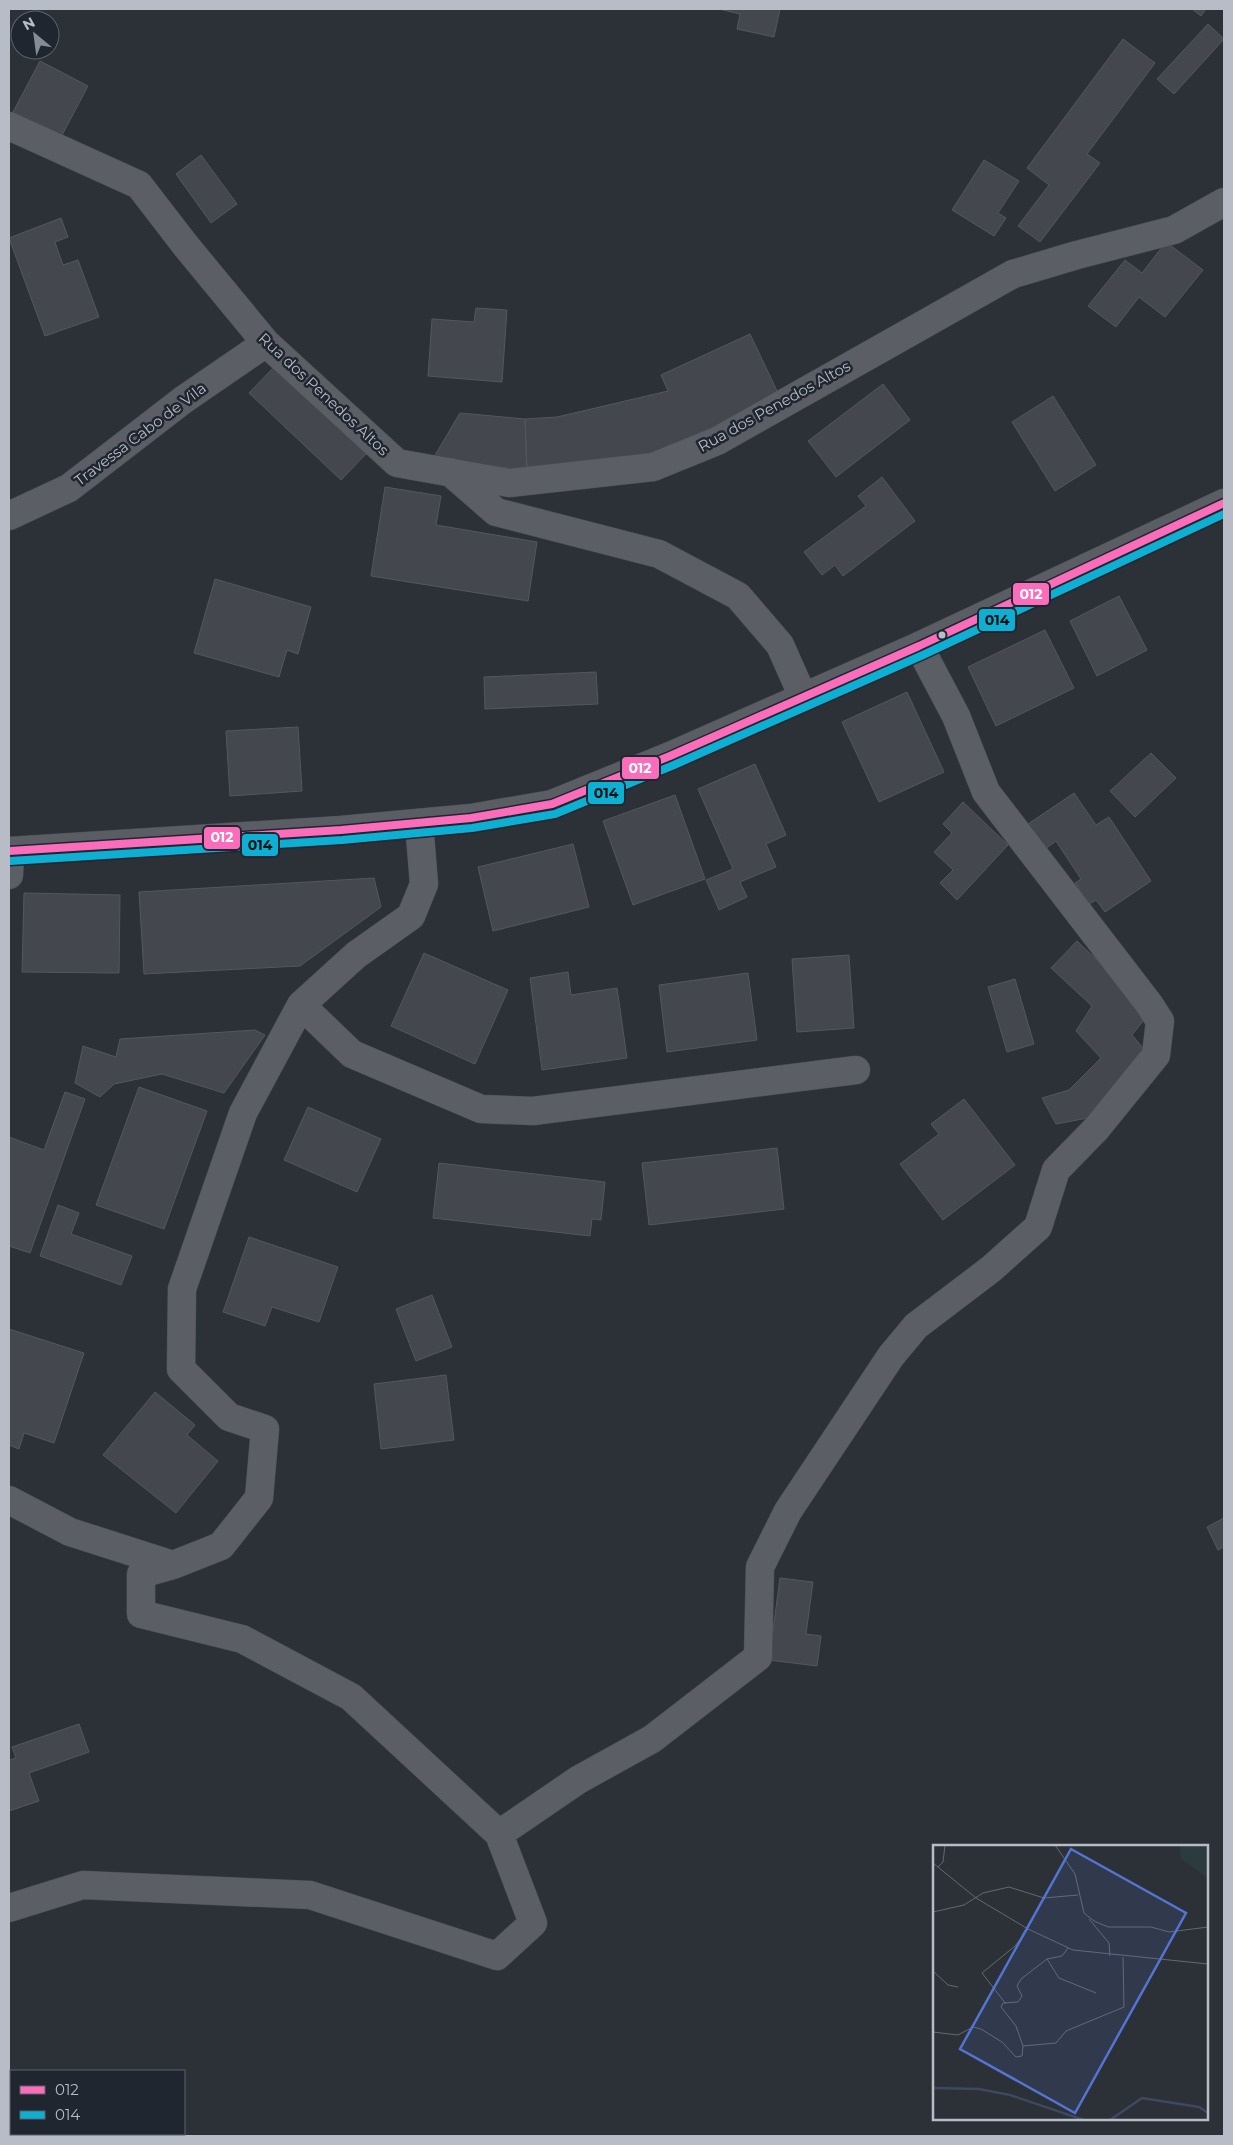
<svg xmlns="http://www.w3.org/2000/svg" width="1233" height="2145" font-family="Montserrat,sans-serif">
<style>
.building{fill:#44474d;stroke:#54575f}
.lines{fill:none;stroke-linecap:round;stroke-linejoin:round}
.street-casing{stroke:#4a4c52;stroke-width:29}
.secondary-casing{stroke:#4a4c52;stroke-width:29}
.street{stroke:#5c5e65;stroke-width:28}
.secondary{stroke:#5a5d63;stroke-width:28}
.bus-1-casing{stroke:#202630;stroke-width:11}
.bus-2-casing{stroke:#202630;stroke-width:11}
.bus-1{stroke:#fb6dba;stroke-width:8}
.bus-2{stroke:#0dafd3;stroke-width:8}
.bus-dot{fill:#b7bcc7;stroke:#202630;stroke-width:2}
.labels{text-anchor:middle;dominant-baseline:central;stroke-width:5;stroke-linejoin:round;paint-order:stroke}
.street-label{font-size:15px;fill:#b7bcc7;stroke:#202630}
.inset-river{fill:none;stroke:#3d495e;stroke-width:2.5}
.inset-road{fill:none;stroke:#646871;stroke-width:1}
.view{fill:#5374d2;fill-opacity:0.15;stroke:#5374d2;stroke-width:2.5}
.inset-edge{fill:none;stroke:#b7bcc7;stroke-width:2.5}
.line-badge{stroke:#202630;stroke-width:2}
.badge-label{font-size:14px;text-anchor:middle;font-weight:bold;fill:#fff}
.pale-badge-label{font-size:14px;text-anchor:middle;font-weight:bold;fill:#111}
</style>
<rect width="100%" height="100%" fill="#2c3037"/>
<path class="building" d="M719 9H780L774 37 737 29 740 14Z
M1192 9H1206L1201 16Z
M1208 24 1224 39 1174 94 1157 79Z
M1123 39 1155 63 1087 154 1100 163 1040 242 1018 226 1049 185 1027 168Z
M40 61 88 86 60 139 12 114Z
M201 155 237 204 211 223 176 174Z
M984 160 1019 181 998 213 1006 218 994 236 952 210Z
M61 218 68 237 55 242 63 265 78 260 99 317 45 336 9 238Z
M1166 242 1203 270 1165 317 1139 297 1116 327 1088 306 1125 260 1142 273Z
M476 308 507 310 502 382 428 376 432 319 474 322Z
M750 334 779 395 670 451 527 471 525 419 557 417 668 391 661 375Z
M275 366 366 454 341 480 249 393Z
M883 384 910 420 836 477 808 441Z
M1053 396 1096 465 1055 491 1012 422Z
M460 413 525 419 527 471 434 457Z
M882 477 915 521 843 576 835 565 822 575 804 552 866 506 858 496Z
M385 487 441 496 436 525 537 542 528 601 371 576Z
M215 579 311 607 298 654 287 650 279 677 194 653Z
M1119 596 1147 650 1097 676 1070 621Z
M1045 630 1074 688 996 726 968 667Z
M596 672 598 704 485 709 484 677Z
M907 692 944 772 879 802 842 722Z
M298 727 302 791 230 796 226 731Z
M1151 753 1176 778 1135 817 1110 791Z
M755 764 786 835 766 844 776 867 740 882 747 897 719 910 706 880 733 869 698 789Z
M1074 793 1096 825 1109 817 1151 881 1105 912 1096 900 1089 904 1075 883 1081 879 1056 841 1045 849 1028 824Z
M675 795 705 879 633 905 603 821Z
M963 802 1008 845 957 900 940 883 953 870 934 852 952 833 943 824Z
M573 844 589 907 493 931 478 867Z
M374 878 381 907 300 966 144 974 139 892Z
M24 893 120 895 119 973 22 972Z
M1077 941 1151 1011 1132 1035 1147 1053 1093 1117 1056 1124 1042 1098 1069 1090 1101 1058 1076 1031 1092 1006 1051 968Z
M424 953 508 990 475 1064 391 1026Z
M849 955 854 1028 797 1032 792 959Z
M568 972 571 995 617 988 627 1058 542 1070 530 978Z
M748 973 757 1040 667 1052 659 985Z
M1015 979 1034 1044 1007 1052 988 987Z
M255 1030 265 1035 224 1093 162 1074 114 1084 100 1097 75 1083 83 1046 116 1057 120 1039Z
M139 1087 207 1111 164 1229 96 1205Z
M65 1092 85 1099 30 1253 9 1246V1137L44 1150Z
M964 1099 1015 1165 943 1220 900 1164 939 1134 931 1124Z
M308 1107 381 1139 357 1192 284 1160Z
M777 1148 784 1209 649 1225 642 1163Z
M439 1163 605 1182 601 1220 592 1219 590 1236 433 1218Z
M58 1205 79 1213 71 1234 132 1256 121 1285 40 1256Z
M249 1237 338 1267 319 1322 272 1307 265 1326 223 1312Z
M432 1295 452 1347 416 1361 396 1309Z
M9 1329 84 1353 54 1443 24 1433 19 1449 9 1445Z
M446 1375 454 1440 381 1449 374 1384Z
M155 1392 195 1425 187 1435 218 1461 176 1513 103 1455Z
M1224 1518V1547L1218 1550 1207 1527Z
M780 1578 813 1582 806 1634 821 1636 817 1666 769 1660Z
M79 1724 89 1752 29 1773 39 1801 9 1811V1760L16 1758 12 1747Z"/>
<g class="lines">
<defs>
<path id="street" d="M9 126 139 185 186 246 266 343 397 463 509 483 653 467 717 441 1013 274 1077 255 1174 230 1224 202
M450 472 496 512 659 554 738 596 780 645 803 697
M9 516 69 488 183 400 266 343
M9 875 10 851
M301 1005 352 1054 481 1109 533 1111 856 1070
M9 1500 70 1532 173 1565
M499 1834 578 1780 652 1739 758 1657 760 1567 788 1511 891 1356 916 1326 991 1269 1038 1227 1056 1170 1096 1129 1156 1055 1160 1021 1149 1004 986 792 956 716 919 646
M9 1908 83 1885 310 1895 497 1956 533 1923 499 1834 351 1697 242 1639 141 1614V1574L173 1565 221 1546 259 1498 265 1429 229 1417 181 1369 182 1289 243 1113 301 1005 356 955 411 916 424 884 419 823"/>
<path id="secondary" d="M9 851 341 830 471 818 552 804 670 756 919 646 1224 503"/>
</defs>
<use href="#street" class="street-casing"/>
<use href="#secondary" class="secondary-casing"/>
<use href="#street" class="street"/>
<use href="#secondary" class="secondary"/>
<defs>
<path id="bus-1" d="M9 851 341 830 471 818 552 804 670 756 919 646 1224 503"/>
<path id="bus-2" d="M10 861 342 840 472 828 555 814 674 765 923 655 1224 514"/>
</defs>
<use href="#bus-1" class="bus-1-casing"/>
<use href="#bus-2" class="bus-2-casing"/>
<use href="#bus-1" class="bus-1"/>
<use href="#bus-2" class="bus-2"/>
</g>
<circle class="bus-dot" cx="942" cy="635" r="4.5"/>
<g class="labels">
<g class="street-label">
<text transform="translate(324 394) rotate(43)">Rua dos Penedos Altos</text>
<text transform="translate(774 406) rotate(-29)">Rua dos Penedos Altos</text>
<text transform="translate(140 434) rotate(-37)">Travessa Cabo de Vila</text>
</g>
</g>
<g transform="translate(933 1845)">
<rect width="275" height="275" fill="#2c3037"/>
<path d="M247 0H275V33L248 14Z" fill="#2c3b3d"/>
<path class="inset-river" d="M0 243 46 244 77 250 151 275M177 275 209 253 266 262 275 268"/>
<path class="inset-road" d="M122 0 142 29 151 68 161 76 175 82H218L236 87 275 82M0 18 43 53 95 84 140 105 275 119M5 22 10 17 12 0M0 67 31 60 50 48 76 42 111 53 145 50M156 74 176 98 177 111M114 114 126 133 163 148M0 126 15 140 25 142M73 159 49 128 82 101 95 84M0 187 25 190 40 182 48 184 69 197 83 212 89 211 90 201 83 181 68 162 70 158 85 157 89 151 84 141 88 134 114 114 129 111 135 103M90 201 123 198 133 186 191 162 190 112"/>
<path class="view" d="M138 4 253 68 142 268 27 204Z"/>
<rect width="275" height="275" class="inset-edge"/>
</g>
<g class="line-badge">
<rect x="1012" y="582" width="38" height="24" rx="5" fill="#fb6dba"/>
<rect x="978" y="608" width="38" height="24" rx="5" fill="#0dafd3"/>
<rect x="621" y="756" width="39" height="24" rx="5" fill="#fb6dba"/>
<rect x="587" y="781" width="38" height="24" rx="5" fill="#0dafd3"/>
<rect x="203" y="826" width="38" height="24" rx="5" fill="#fb6dba"/>
<rect x="241" y="833" width="38" height="24" rx="5" fill="#0dafd3"/>
</g>
<g class="badge-label">
<text x="1031" y="599">012</text>
<text x="640" y="773">012</text>
<text x="222" y="842">012</text>
</g>
<g class="pale-badge-label">
<text x="997" y="625">014</text>
<text x="606" y="798">014</text>
<text x="260" y="850">014</text>
</g>
<rect width="1233" height="2145" fill="none" stroke="#b7bcc7" stroke-width="20"/>
<rect x="10" y="2070" width="175" height="65" fill="#202630" stroke="#5c626c"/>
<rect x="20" y="2086" width="25" height="8" fill="#fb6dba" stroke="#5c626c"/>
<text x="55" y="2095" font-size="15" fill="#b7bcc7">012</text>
<rect x="20" y="2111" width="25" height="8" fill="#0dafd3" stroke="#5c626c"/>
<text x="55" y="2120" font-size="15" fill="#b7bcc7">014</text>
<g transform="translate(35 35) rotate(331)"><circle r="24" fill="#202630" stroke="#5c626c"/>
<path d="M0-4L9 19L0 12L-9 19Z" fill="#868b95"/>
<text y="-8" font-size="14" font-weight="bold" text-anchor="middle" fill="#b7bcc7">N</text>
</g>
</svg>
